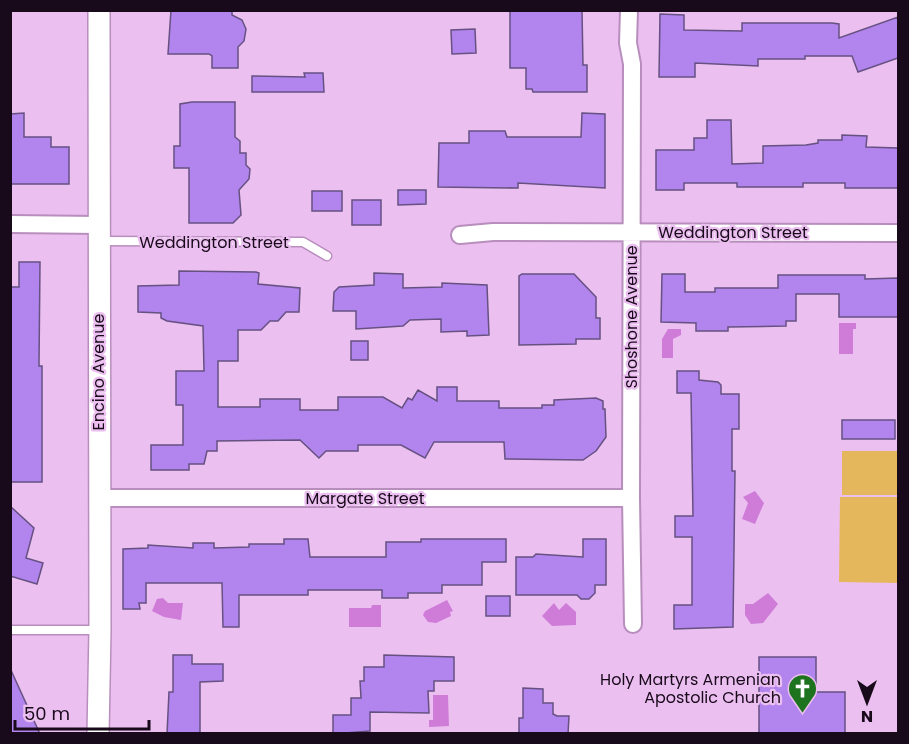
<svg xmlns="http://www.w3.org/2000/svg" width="909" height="744" font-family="Poppins,sans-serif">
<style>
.green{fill:#e5b75c}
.water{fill:#ce7cd8}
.building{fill:#b284ed;stroke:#665182;stroke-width:1.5}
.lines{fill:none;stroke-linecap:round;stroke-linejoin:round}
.service-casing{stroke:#b88ebd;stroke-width:11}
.minor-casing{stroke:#b88ebd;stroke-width:20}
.tertiary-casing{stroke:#b88ebd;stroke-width:24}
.service{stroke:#fff;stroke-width:8}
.minor{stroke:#fff;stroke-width:16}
.tertiary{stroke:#fff;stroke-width:21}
.labels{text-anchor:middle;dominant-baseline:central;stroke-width:4.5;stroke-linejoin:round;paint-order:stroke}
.street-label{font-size:16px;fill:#190a1b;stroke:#ebbff0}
.poi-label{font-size:16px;fill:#190a1b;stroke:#ebbff0;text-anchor:end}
</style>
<rect width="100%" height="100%" fill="#ebbff0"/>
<path class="green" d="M842 451H898V495H842Z
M840 497H898V583L839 582Z"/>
<path class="water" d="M839 323H856V329H853V354H839Z
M668 329H681V335L673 339V358H662V339Z
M755 491 764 503 755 524 742 519 748 503 743 497Z
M768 593 778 604 763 623 751 624 745 615V604H753Z
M163 598 168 603H183L181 620 164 617 152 611 157 599Z
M447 600 453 611 450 612 451 616 436 623 428 622 423 615 425 611Z
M554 603 559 610 566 603 576 612V625L552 626 542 616Z
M372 605H381V627H349V608H371Z
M433 695H448L449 726 429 727V720H433Z"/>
<path class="building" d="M171 10H232V15L242 20 246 29 244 41 238 47V68H212V56L209 54H168Z
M510 10H582L583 65H587V92H533L532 89H526V68H510Z
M660 14 684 15V30L742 31V23H832L839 24V38L898 17V58L858 72 852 56H805V59H758V66L695 63V77H659Z
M475 29 476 53 452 54 451 30Z
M304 73H323L324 92H252V76L305 77Z
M192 102H235V137L240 141V153H246V165L250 169 249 179 239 190 241 215 233 223H189V168H174V146H180V104Z
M24 113V137H51V147H69V184H10V114Z
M582 113 605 114V188L518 183V188L438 187 439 143H469V131H505L507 137H581Z
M707 120H731L732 164 763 163V146L806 145 818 143V140H842V135L867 136 866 147 898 148V188H845V183H803V187H737V183H684V190H656V150H694V138H707Z
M398 190H426V204L398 205Z
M312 191H342V211H312Z
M352 200H381V225H352Z
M19 262H40L39 366H42V482H10V287H19Z
M179 271 256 272 259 273 258 284 300 288 299 312H286L278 321H270L261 330H238V361H218V407H260V399H300V410H338V397H383L402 408 408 398 412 400 418 390 437 401V387H457V401H499V408H542V405H554V400L596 398 603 401V409H605L606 437 596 451 583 460 505 459 504 442H434L425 458 401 445H358V451H326L319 458 300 440 217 441V451H207L204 464H189V470H151V445H183V405H176V371H204L203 326 167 321 161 318V313L138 312V286L179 285Z
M374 273 403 274V288L442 287V283L487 285 489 335 467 336V331L441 332V319L410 320 403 326 356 329V311H333L334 292 339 287 374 285Z
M522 274H574L596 297V318H600V339H576V344L519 345V276Z
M662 274H685V292H715V288H778V275H865V279L898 278V317H839V294H796V321H786V326L728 327V331H696V323L661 322Z
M351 341H368V360H351Z
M677 371H699V380L718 382 721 385V394H739V429H732V471H735L733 627 674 629V605H692V537H675V516H693L691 393H677Z
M842 420H895V439H842Z
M10 506 34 528 26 558 43 563 37 584 10 576Z
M284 539H308L310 557H386V542H421V539H506V562H482V585H442V593H408V598H382V590H308V595H239V627H223L222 583H146V603H139L140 609H123V549L148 548V545L193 548V543H214V548L249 547V544H284Z
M583 539H606V585H595V593L589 599H581L577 595H516V557H533L536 554 583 557Z
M486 596H510V616H486Z
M173 655H192V664H223V681L200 682V734H167L169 692H173Z
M384 655 454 657V681H434V691H428L429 713 370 712V731L333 734V715H351V698H361L360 681H364V667H384Z
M759 657H816V692H845V734H759Z
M10 668 40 734H10Z
M523 688 543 689V703H553V714L557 716H569L568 734H519V718H523Z"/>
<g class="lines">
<defs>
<path id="service" d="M100 241 303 242 327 256
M10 630H100"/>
<path id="minor" d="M629 10 628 43 632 64 631 498 633 624
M10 224 98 225
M460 235 493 232 898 233
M99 498H631"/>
<path id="tertiary" d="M98 734 100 630 99 10"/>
</defs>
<use href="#service" class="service-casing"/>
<use href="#minor" class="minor-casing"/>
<use href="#tertiary" class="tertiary-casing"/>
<use href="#service" class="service"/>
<use href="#minor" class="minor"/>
<use href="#tertiary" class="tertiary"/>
</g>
<defs>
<symbol id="church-pin" viewBox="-11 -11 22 30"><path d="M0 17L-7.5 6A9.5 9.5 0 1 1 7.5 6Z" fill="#1e731e" stroke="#ebbff0"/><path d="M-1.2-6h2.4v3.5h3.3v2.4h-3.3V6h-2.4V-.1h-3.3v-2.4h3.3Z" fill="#fff"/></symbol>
</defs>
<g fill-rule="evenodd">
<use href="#church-pin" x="786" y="672" width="33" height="45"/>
</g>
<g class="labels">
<g class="street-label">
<text x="733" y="232">Weddington Street</text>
<text x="214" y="242">Weddington Street</text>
<text transform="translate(631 317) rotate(-90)">Shoshone Avenue</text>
<text transform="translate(98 372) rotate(-90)">Encino Avenue</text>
<text x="365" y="498">Margate Street</text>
</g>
<g class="poi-label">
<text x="781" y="679">Holy Martyrs Armenian<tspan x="781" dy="18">Apostolic Church</tspan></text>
</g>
</g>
<rect width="909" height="744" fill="none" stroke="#190a1b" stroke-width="24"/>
<g transform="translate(867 702) rotate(180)" stroke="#ebbff0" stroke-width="4.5" paint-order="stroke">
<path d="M0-4.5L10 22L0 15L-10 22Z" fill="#190a1b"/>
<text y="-9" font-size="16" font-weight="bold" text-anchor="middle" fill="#190a1b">N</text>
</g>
<path d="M15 720v9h134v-9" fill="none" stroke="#190a1b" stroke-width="3"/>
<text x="24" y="720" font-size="18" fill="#190a1b" stroke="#ebbff0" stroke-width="4.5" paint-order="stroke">50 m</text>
</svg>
